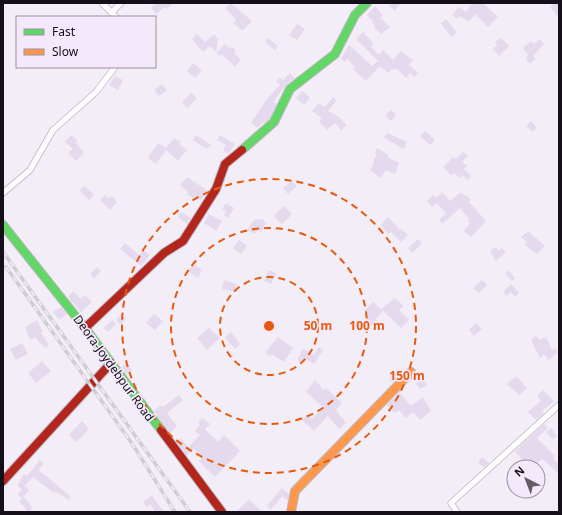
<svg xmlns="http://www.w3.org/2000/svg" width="562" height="515" font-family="'Noto Sans',sans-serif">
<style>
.building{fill:#e5d9ed}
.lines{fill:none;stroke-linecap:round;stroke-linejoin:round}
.street-casing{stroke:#bcb6bf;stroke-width:7}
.fast-casing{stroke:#bcb6bf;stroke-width:10}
.slow-casing{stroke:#bcb6bf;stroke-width:10}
.jam-casing{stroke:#bcb6bf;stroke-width:10}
.street{stroke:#fdfcfe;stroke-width:5.5}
.fast{stroke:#63d668;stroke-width:8}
.slow{stroke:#ff974d;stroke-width:8}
.jam{stroke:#b3261e;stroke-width:8}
.rail-casing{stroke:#cecdcf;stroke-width:3.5}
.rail{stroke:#f4e9fb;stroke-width:2;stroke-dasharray:6;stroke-linecap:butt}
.ring{fill:none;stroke:#e8590c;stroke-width:2;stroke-dasharray:7 5}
.labels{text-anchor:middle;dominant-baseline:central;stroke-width:3.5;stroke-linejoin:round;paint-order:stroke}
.street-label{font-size:12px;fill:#150f19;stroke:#f4e9fb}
.centre{fill:#e8590c;stroke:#f4e9fb;stroke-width:2}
.ring-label{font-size:12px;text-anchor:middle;font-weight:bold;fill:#e8590c;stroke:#f4e9fb;stroke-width:3.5;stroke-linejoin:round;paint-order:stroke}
</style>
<rect width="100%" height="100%" fill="#f3edf7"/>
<path class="building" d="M156 3H173L167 9 165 7 156 14 151 8Z
M231 3 252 21 242 31 233 23 236 20 225 8Z
M392 3H401L395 11 389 6Z
M472 3H487L485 5 498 17 488 27 475 14 469 22 460 16 457 19 452 15 459 7 466 12Z
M555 3H559V18L550 7Z
M375 6 383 15 380 18 390 27 381 34 374 27 375 25 372 22 373 21 367 15Z
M446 19 457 33 451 37 441 23Z
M297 24 305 29 297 40 289 35Z
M363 32 374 44 371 47 379 55 383 50 393 60 401 51 413 60 409 65 418 73 415 77 410 73 406 78 396 68 394 70 392 69 388 73 380 66 366 81 353 69 355 67 347 59 345 62 341 58 349 45 372 66 378 61 356 39Z
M197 34 205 42 214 34 218 39 216 52 210 46 203 52 192 39Z
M268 38 278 46 275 50 265 42Z
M501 38 509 46 499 56 493 49 497 45 495 42Z
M540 39 544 44 533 56 535 59 530 64 526 59 528 55 523 48 531 41 534 44Z
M225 44 230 49 232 47 236 51 234 53 241 60 235 67 222 54 220 56 216 53Z
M193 63 202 70 195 78 187 71Z
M290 73 295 78 286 85 273 102 277 104 270 119 265 123 263 122 258 128 251 123 267 99 280 85 276 81 280 78 283 80Z
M115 76 123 80 118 90 109 85Z
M162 84 167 90 159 96 154 90Z
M302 91 310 98 304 105 296 98Z
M191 93 197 98 187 108 182 102Z
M333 97 337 100 328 111 338 116 347 125 341 130 335 123 327 130 319 122 322 118 312 111 319 103 325 107Z
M391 110 396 115 391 121 385 115Z
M531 121 537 128 533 132 526 126Z
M425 131 435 140 430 145 420 136Z
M387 133 407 142 404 149 384 138Z
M71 135 78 141 76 143 84 153 76 161 68 153 73 149 65 142Z
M196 135 211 145 207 149 193 140Z
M220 135 235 144 228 154 223 150 226 145 217 140Z
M174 138 181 142 179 144 187 150 178 161 166 150 156 164 148 158 158 143 166 148Z
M377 148 389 155 387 157 399 163 395 174 386 170 380 178 370 170 374 163 373 162 377 154 375 153Z
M463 152 468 156 462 162 467 166 464 169 471 176 467 180 463 175 460 178 454 173 452 176 443 167 453 157 456 159Z
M187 177 208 191 201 200 197 198 196 200 187 194 188 192 180 185Z
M292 181 297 186 288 194 283 188Z
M85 186 94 195 89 200 79 190Z
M442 192 450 201 461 192 465 196 466 195 471 200 469 202 486 221 471 237 464 231 470 223 468 221 469 219 460 208 442 224 439 219 446 214 437 203 432 207 427 201 433 195 436 198Z
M105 195 109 199 112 196 117 202 110 210 100 200Z
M226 203 234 208 228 218 224 215 226 211 222 209Z
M284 206 292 214 282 224 274 216Z
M181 212 191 218 187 224 178 217Z
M209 214 222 221 216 231 204 223Z
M388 217 400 230 401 229 408 235 401 242 391 232 388 234 381 225Z
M264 219 263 221 266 223 261 232 258 230 256 234 247 230 254 220Z
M528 231 545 246 537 254 524 244 527 242 521 237Z
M418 239 422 243 412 253 408 248Z
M239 240 247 246 241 254 233 248Z
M125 243 139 255 143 250 150 255 141 266 120 249Z
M496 247 499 251 502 248 506 252 496 261 490 251Z
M193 264 202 270 198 278 188 271Z
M97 267 101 271 94 279 90 274Z
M269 270 276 273 271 284 264 281Z
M508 270 515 278 512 281 505 274Z
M224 280 237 284 235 292 222 289Z
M482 280 487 285 479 293 473 288Z
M511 284 519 293 515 297 511 292 507 296 503 292Z
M73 291 81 299 85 295 92 302 81 312 68 297Z
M395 298 404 306 399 310 409 320 401 328 381 309Z
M373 302 383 311 376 319 383 325 378 331 366 320 369 316 364 311Z
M61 307 67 314 59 320 53 312Z
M121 314 126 319 121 325 116 320Z
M154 314 163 321 155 330 146 323Z
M37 320 43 332 41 333 49 345 45 348 35 337 30 340 25 327Z
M112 320 116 324 108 332 104 328Z
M476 323 482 329 474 336 469 330Z
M209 328 220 338 207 350 197 338Z
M231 332 240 344 235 349 225 337Z
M536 336 540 340 546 337 552 350 554 348 558 352 549 360 544 355 540 358 531 340Z
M278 337 293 348 284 362 272 354 270 356 265 353Z
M22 343 28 354 16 360 10 349Z
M319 347 323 350 314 364 305 358 302 363 297 360 303 349 314 355Z
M42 361 51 371 36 383 28 373Z
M126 363 132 370 127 374 121 368Z
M399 370 402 374 392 383 389 379Z
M516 376 527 388 519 395 507 384Z
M423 379 427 385 420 389 416 383Z
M315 380 324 390 326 388 342 403 336 410 346 423 339 429 328 416 314 431 302 420 308 414 312 419 323 407 306 392Z
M543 390 554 401 542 411 544 413 536 420 528 412 541 401 537 396Z
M399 392 411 406 423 397 431 411 420 420 413 412 406 418 399 410 395 413 387 405Z
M179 395 183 400 167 413 177 426 170 434 154 411 161 405 163 407Z
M203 418 210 424 205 429 218 442 224 435 240 451 215 477 199 461 202 458 194 449 186 455 176 442 181 438 188 447 200 435 195 431 200 425 198 422Z
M82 421 89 429 76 442 69 435Z
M544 424 548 428 537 438 555 456 553 458 559 465V474L542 459 534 467H528L515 451Z
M551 428 557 436 552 439 546 432Z
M482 457 489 463 484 467 478 463Z
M40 460 44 463 39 470 71 497 69 500 55 491 54 493 33 477 25 485 29 491 22 498 17 494 22 490 17 485 21 481 20 480 24 474 27 476Z
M282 488 289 494 288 501 282 496 271 510 267 506Z
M152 495 155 500 164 512H155L150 504 147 507 143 502Z
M24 497 33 508 28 512 19 501Z
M249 500 255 505 262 512H236Z"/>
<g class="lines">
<defs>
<path id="street" d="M102 3 116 17
M112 12 121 3
M3 193 30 170 53 130 96 92 115 67
M457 512 451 503 559 405"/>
<path id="fast" d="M242 150 274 122 290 89 335 54 355 15 367 3
M3 225 85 328 161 430"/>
<path id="slow" d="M291 512 295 491 411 372"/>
<path id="jam" d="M85 328 164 253 183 241 216 189 225 164 242 150
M161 430 222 512
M3 481 111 363"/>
</defs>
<use href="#street" class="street-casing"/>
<use href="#fast" class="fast-casing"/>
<use href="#slow" class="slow-casing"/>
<use href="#jam" class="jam-casing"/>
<use href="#street" class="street"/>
<use href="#fast" class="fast"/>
<use href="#slow" class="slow"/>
<use href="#jam" class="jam"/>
<defs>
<path id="rail" d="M3 252 190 512
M6 267 133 445 175 512"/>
</defs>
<use href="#rail" class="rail-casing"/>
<use href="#rail" class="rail"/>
</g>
<g class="ring">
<circle cx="269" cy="326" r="49"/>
<circle cx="269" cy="326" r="98"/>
<circle cx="269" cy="326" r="147"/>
</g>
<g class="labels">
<g class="street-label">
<text transform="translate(114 368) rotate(54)">Deora-Joydebpur Road</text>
</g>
</g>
<circle cx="269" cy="326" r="6" class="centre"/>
<g class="ring-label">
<text x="318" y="330">50 m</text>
<text x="367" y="330">100 m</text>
<text x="407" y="380">150 m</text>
</g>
<rect width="562" height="515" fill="none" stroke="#150f19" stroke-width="8"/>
<rect x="16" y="16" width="140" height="52" fill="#f4e9fb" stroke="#9b92a1"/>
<rect x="24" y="29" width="20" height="6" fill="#63d668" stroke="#9b92a1"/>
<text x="52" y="36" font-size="12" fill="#150f19">Fast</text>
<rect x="24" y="49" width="20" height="6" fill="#ff974d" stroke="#9b92a1"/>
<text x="52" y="56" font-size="12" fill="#150f19">Slow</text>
<g transform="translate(526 479) rotate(318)"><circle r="19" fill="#f4e9fb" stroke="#9b92a1"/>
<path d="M0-3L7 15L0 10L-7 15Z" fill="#635d67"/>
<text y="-6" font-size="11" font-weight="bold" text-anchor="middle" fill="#150f19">N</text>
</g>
</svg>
